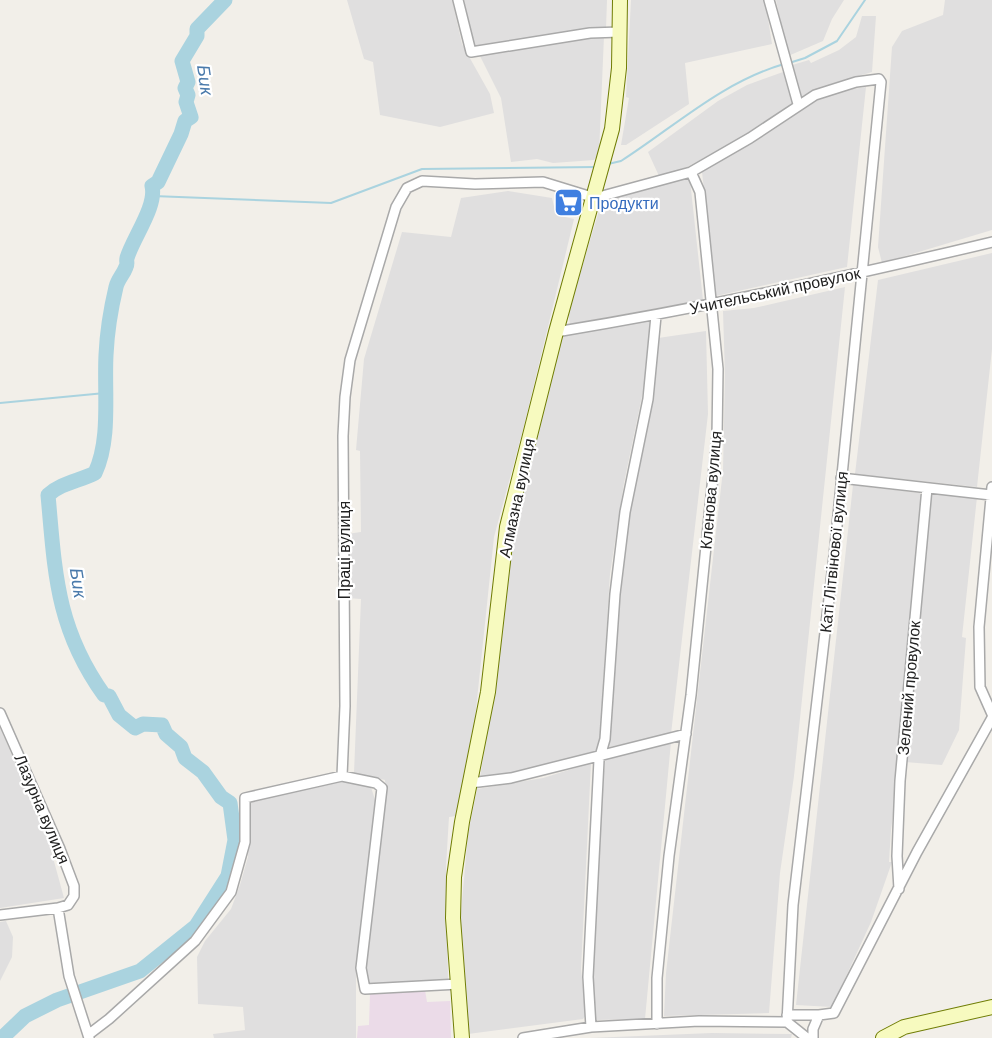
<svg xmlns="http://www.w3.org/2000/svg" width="992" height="1038" font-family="Helvetica,sans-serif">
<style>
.residential{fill:#e0dfdf}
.industrial{fill:#ebdbe8}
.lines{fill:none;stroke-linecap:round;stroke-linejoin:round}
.stream{stroke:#aad3df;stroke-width:2}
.river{stroke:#aad3df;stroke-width:15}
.street-casing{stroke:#a9a9a9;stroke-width:12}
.secondary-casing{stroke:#707d05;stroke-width:16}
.street{stroke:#fff;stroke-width:9}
.secondary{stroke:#f7fabf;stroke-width:14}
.labels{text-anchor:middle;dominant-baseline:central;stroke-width:4.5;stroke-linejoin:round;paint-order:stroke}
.shop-label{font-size:16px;fill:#366cbe;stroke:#fff;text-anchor:start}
.street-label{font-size:16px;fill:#222;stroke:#fff}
.water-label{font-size:18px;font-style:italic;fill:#4a7aab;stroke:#fff}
</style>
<rect width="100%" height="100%" fill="#f2efe9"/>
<path class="residential" d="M347 0H452L462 44 490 94 494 113 440 127 380 115 373 62 364 59Z
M464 0H607L606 29 474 47Z
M631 0H765L772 44 685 63 689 104 626 145H621L629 98 626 97Z
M776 0H844L832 19 823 41 788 56Z
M945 0H992V230L882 263 878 247 892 47 902 31 943 15Z
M862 16H876L872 72 831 84 800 97 789 66 809 60 811 63 839 50 856 37Z
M604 36 599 153 594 160 553 163 537 159 511 162 501 98 479 54 548 42Z
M783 72 794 103 744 136 687 167 659 176 648 152 718 101 747 85Z
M866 87 847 267 716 296 702 172 798 107 839 91Z
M682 178 690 180 703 300 570 324 568 313 602 201Z
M508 191 552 198 556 215 574 219 524 426 494 537 475 719 456 816 449 817 446 866 448 980 369 985 365 970 386 799 385 780 354 773 361 599 347 598V534L361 532 360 451 356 450 364 359 402 232 451 237 461 198Z
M992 253V349L977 487 855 474 878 280Z
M845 287 794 776 780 873 769 1013 664 1016 666 973 723 470 725 375 723 311 754 308Z
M650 320 646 377 624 483 610 574 599 750 514 772 480 778 501 637 513 526 562 336Z
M706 331 708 414 671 734 609 747 618 619 631 505 651 407 658 338Z
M853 485 920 493 923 499 900 759 891 830 889 862H892L871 922 832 1007 796 1005Z
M930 493 977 497 962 637 966 638 959 730 942 765 905 762Z
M0 727 49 843 64 898 0 908Z
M671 742 645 1019 596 1020 592 985 599 811 606 756Z
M591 763 581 969 586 1015 583 1019 468 1034 460 924 468 834 477 789 543 778Z
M338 781 370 784 376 803 356 971V1038H214L213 1034 245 1030 243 1007 198 1004 197 957 205 941 231 909 240 885 248 857 250 802Z
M6 921 13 937 12 957 0 981V922Z
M712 1033 792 1034 791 1038H590Z"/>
<path class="industrial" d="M425 990 427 1002 450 1001 451 1038H357L358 1026 369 1025 370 994Z"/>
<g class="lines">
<path class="stream" d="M789 63 805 58 837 41 865 0
M608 164 621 161C674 127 722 82 784 64
M153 196 331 203 422 169 596 167
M0 403 105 393"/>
<path class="river" d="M2 1038 25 1016 57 1000 140 971 196 926 228 876 235 840 230 803 221 797 203 772 185 758 181 747 166 734 162 725 143 724 135 728 119 715 109 696 104 695C56 628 55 572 48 495 61 483 79 481 95 473 111 439 104 393 106 355 107 333 111 308 116 287 118 279 123 275 126 267 128 263 126 262 127 258 133 238 157 206 152 186L158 182 181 134 185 121 191 117 186 102 188 95 185 88 188 82 182 61 197 36V29L225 0"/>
<defs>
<path id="street" d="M458 0 471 52 590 33 620 32
M769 0 798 104
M556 332C702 308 847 277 992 242
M841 478 991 495
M992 487 979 627 980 687 992 714
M0 713 60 849 74 886V896L68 905 58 908 0 915
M470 783 511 778 686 734
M899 889 897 856 900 781 927 488
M58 908 69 976 89 1038
M459 984 365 989 361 968 382 788 376 783 342 776 345 706 343 436 345 397 350 360 396 207 407 188 422 181 475 184 543 182 595 198 691 172
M787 1015H819
M657 1024V978L669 856 691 695 717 437 718 369 700 192 691 172 750 138 815 95 856 82 879 79 881 82 834 556 793 905 787 1022
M591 1027 588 977 599 760 605 739 615 594 625 512 648 399 656 316
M88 1035 109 1019 195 941 231 892 245 842V798L342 776
M523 1038 591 1027 699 1021 787 1022 807 1038
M813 1038V1029L819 1015 834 1013 917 852 992 718"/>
<path id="secondary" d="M462 1038 453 918 454 877 462 822 488 692 507 527 556 332 612 129 619 68 620 0
M883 1038 904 1027 992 1007"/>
</defs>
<use href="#street" class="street-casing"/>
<use href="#secondary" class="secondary-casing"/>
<use href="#street" class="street"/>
<use href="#secondary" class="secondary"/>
</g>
<defs>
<symbol id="supermarket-square" viewBox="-11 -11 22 22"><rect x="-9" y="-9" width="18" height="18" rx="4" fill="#3f7fe0" stroke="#fff"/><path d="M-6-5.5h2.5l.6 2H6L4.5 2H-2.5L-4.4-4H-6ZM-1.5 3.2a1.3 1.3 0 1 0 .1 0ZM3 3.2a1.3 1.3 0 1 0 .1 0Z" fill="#fff"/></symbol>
</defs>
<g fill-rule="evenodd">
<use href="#supermarket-square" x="552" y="186" width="33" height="33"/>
</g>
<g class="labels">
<g class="shop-label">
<text x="589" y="203">Продукти</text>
</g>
<g class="street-label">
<text transform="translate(775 291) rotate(-12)">Учительський провулок</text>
<text transform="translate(711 490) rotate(-85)">Кленова вулиця</text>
<text transform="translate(517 498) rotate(-78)">Алмазна вулиця</text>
<text transform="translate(344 550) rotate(-90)">Праці вулиця</text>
<text transform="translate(834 552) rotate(-84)">Каті Літвінової вулиця</text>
<text transform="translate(909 688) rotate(-85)">Зелений провулок</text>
<text transform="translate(42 809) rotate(67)">Лазурна вулиця</text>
</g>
<g class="water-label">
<text transform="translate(205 80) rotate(82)">Бик</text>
<text transform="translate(78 583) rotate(81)">Бик</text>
</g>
</g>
</svg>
